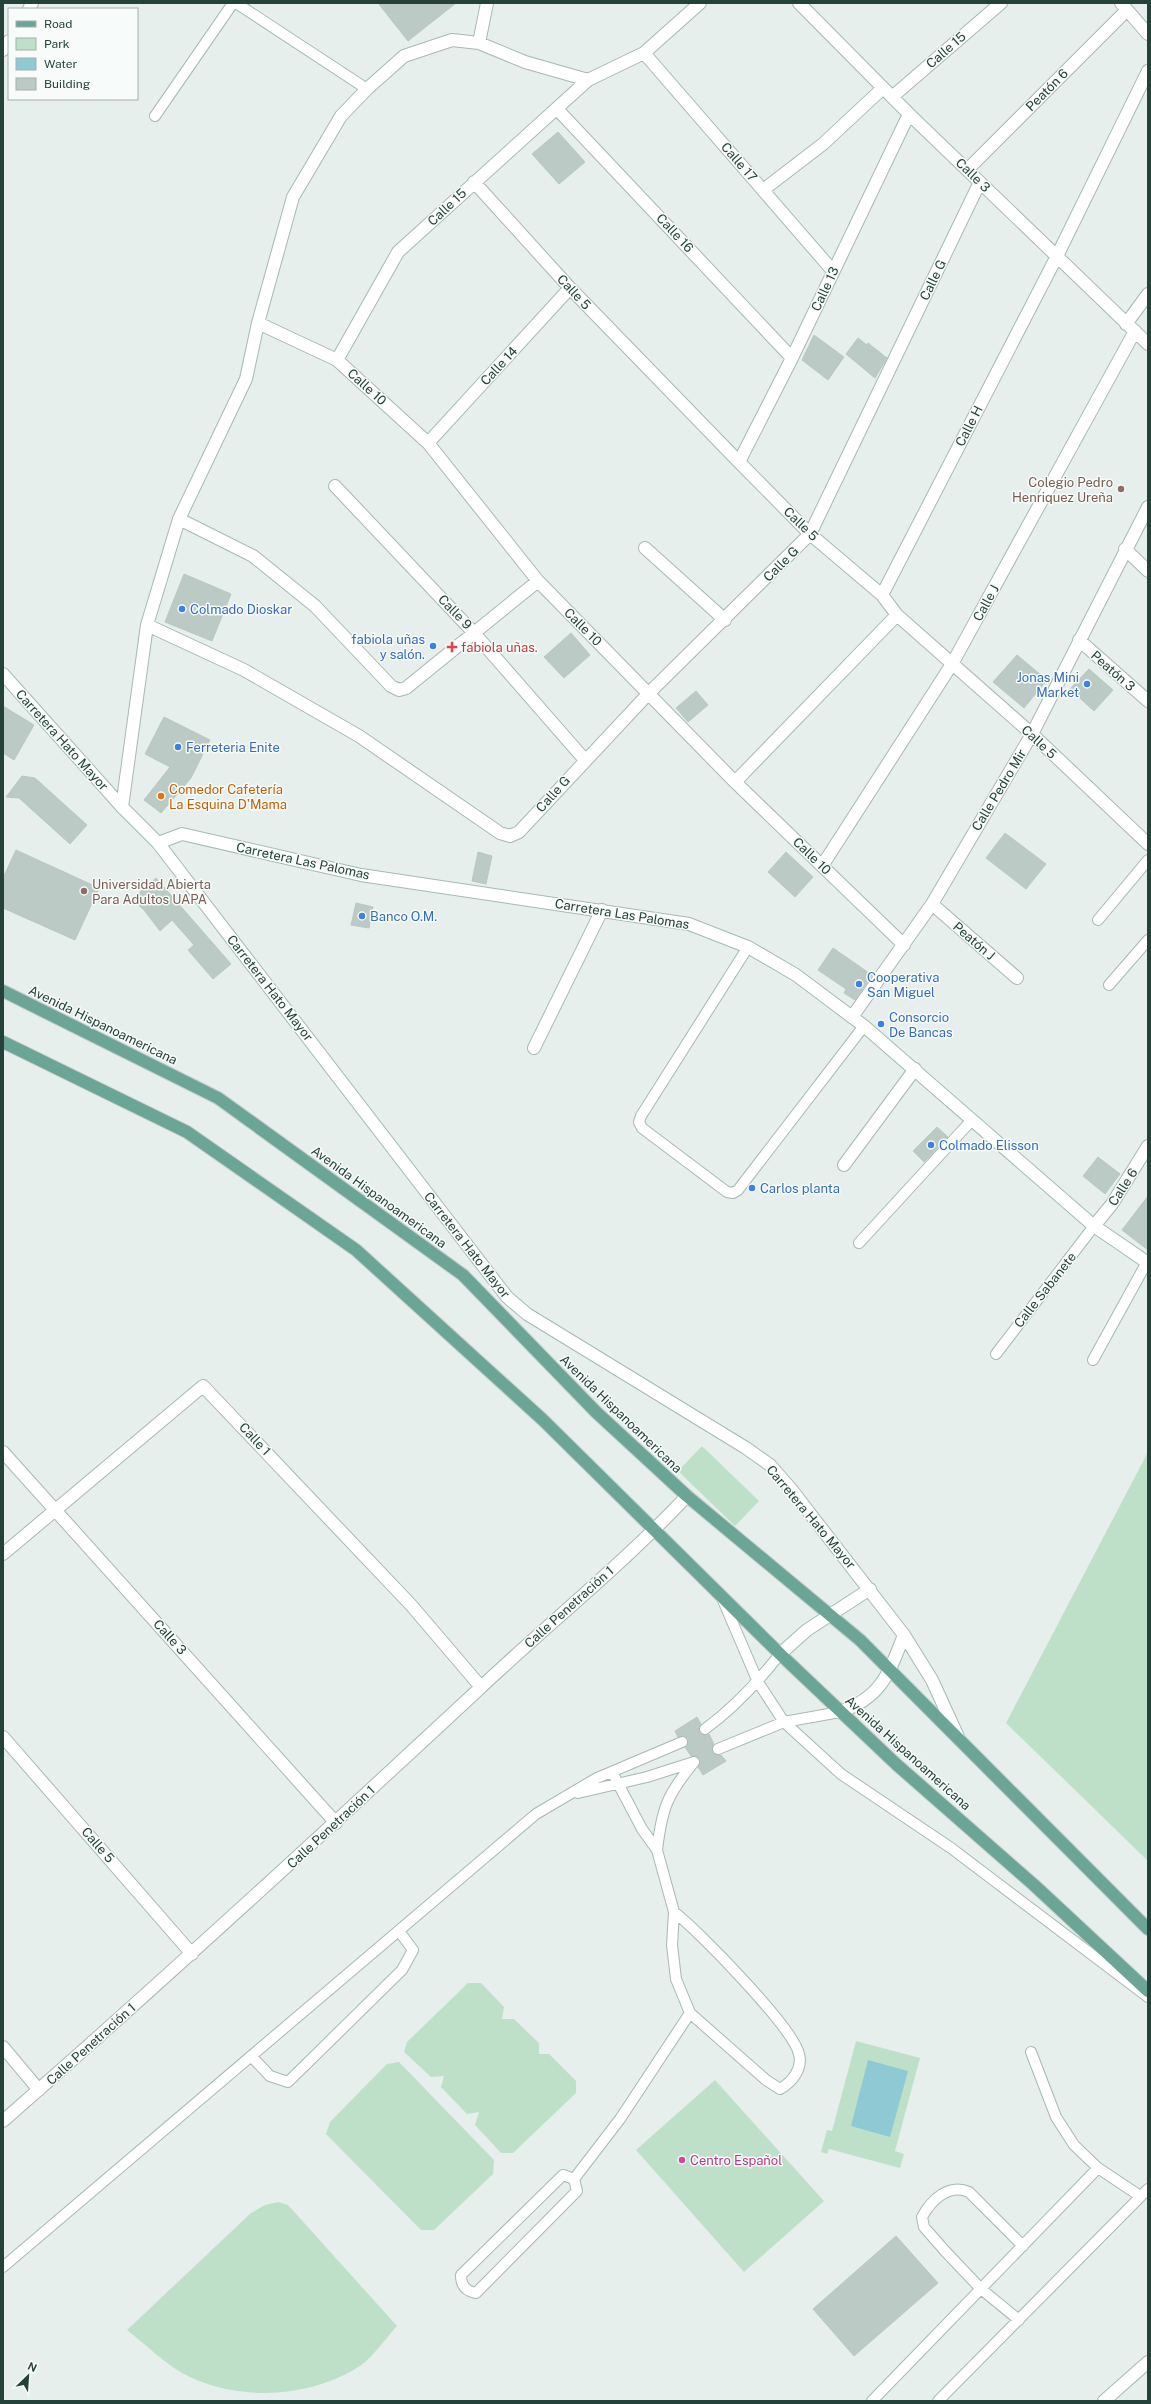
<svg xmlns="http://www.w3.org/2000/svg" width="1151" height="2404" font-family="'Public Sans',sans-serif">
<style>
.green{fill:#bfe0c8}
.water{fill:#8ec9d4}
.building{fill:#bbcac4;stroke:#b8c9c2}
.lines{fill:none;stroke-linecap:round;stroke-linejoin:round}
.lane-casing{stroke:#a8b8b2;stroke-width:12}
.street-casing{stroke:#a8b8b2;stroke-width:14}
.secondary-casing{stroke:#a4bbb3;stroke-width:14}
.primary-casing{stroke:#c2cac8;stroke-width:14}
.lane{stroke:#fff;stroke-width:10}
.street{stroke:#fff;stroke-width:12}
.secondary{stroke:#fff;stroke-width:12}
.primary{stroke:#6aa596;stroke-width:12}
.education-dot{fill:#8d6e63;stroke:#f7fbf9;stroke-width:1.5}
.shop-dot{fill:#3f7fe0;stroke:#f7fbf9;stroke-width:1.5}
.health-dot{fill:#e0444e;stroke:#f7fbf9;stroke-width:1.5}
.food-dot{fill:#e8710a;stroke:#f7fbf9;stroke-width:1.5}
.hotel-dot{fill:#d1479c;stroke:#f7fbf9;stroke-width:1.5}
.labels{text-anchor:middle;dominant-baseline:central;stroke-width:3;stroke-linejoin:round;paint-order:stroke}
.street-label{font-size:13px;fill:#24423a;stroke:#f7fbf9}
.education-label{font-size:13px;fill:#785e54;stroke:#f7fbf9;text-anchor:end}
.shop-label{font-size:13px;fill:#366cbe;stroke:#f7fbf9;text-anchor:start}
.health-label{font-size:13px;fill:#be3a42;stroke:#f7fbf9;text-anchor:start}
.food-label{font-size:13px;fill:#c56008;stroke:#f7fbf9;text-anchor:start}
.hotel-label{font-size:13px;fill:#b23c85;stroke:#f7fbf9;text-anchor:start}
</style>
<rect width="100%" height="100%" fill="#e6efeb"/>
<path class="green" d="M702 1446 759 1501 735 1526 678 1471Z
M1148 1452V1861L1006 1723Z
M468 1983H481L504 2007 502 2019H514L539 2043V2054H549L576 2081V2093L513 2153H501L475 2125 479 2112 467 2114 441 2087 444 2076 431 2077 404 2052 407 2042Z
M856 2041 920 2058 895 2151 904 2154 900 2168 829 2149 827 2154 821 2152 827 2130 832 2131Z
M399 2062 494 2160 493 2174 434 2230H421L326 2134 330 2122 387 2064Z
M715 2080 824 2201 744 2272 636 2150Z
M278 2202 288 2205 397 2326C386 2338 374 2356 360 2366 309 2399 235 2402 182 2373 163 2362 145 2344 127 2330L251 2213 265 2205Z"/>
<path class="water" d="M868 2060 908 2071 890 2137 851 2126Z"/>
<path class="building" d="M378 3H456L408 41Z
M558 132 585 162 559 184 532 154Z
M814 335 844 357 828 380 802 360Z
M858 338 867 345 868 343 887 358 875 378 846 354Z
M184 574 231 594 212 641 165 622Z
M571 633 590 655 564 678 544 657Z
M1017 655 1047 680 1024 708 993 682Z
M1089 669 1113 690 1094 711 1070 689Z
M696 691 708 705 688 722 676 708Z
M3 706 34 725 14 760 3 753Z
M164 717 210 740 191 778 161 813 144 800 170 767 145 754Z
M22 776 35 778 87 825 70 844 19 798 6 797Z
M1005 833 1046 864 1026 889 986 858Z
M16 850 99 888 75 940 3 908V878Z
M478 852 492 856 486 884 472 881Z
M786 852 813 877 795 897 768 872Z
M156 878 231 964 213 979 188 950 194 945 172 920 160 931 144 910 132 899Z
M356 903 373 907 369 928 351 925Z
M833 948 872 975 855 1000 844 993 846 989 818 970Z
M937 1127 948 1137 924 1162 913 1151Z
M1098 1157 1120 1174 1105 1194 1083 1176Z
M1148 1196V1250L1122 1230Z
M697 1717 701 1724 699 1727 700 1733 703 1735 709 1734 714 1744 712 1752 717 1755H721L726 1761 703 1775 698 1767 700 1759 696 1756H691L685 1747 688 1743V1739L683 1736 678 1737 675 1731Z
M896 2236 938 2283 854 2356 813 2309Z"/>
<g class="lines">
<defs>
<path id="lane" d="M236 3 367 89
M155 116 233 3
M1098 920 1148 860
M748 947 641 1116 639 1122 642 1128 727 1192 733 1193 738 1190 864 1026
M1109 985 1148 940
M859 1243 971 1121
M996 1354 1094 1226
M1093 1360 1147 1262
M722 1598 758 1682 784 1722 841 1774 951 1848 1148 1997
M705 1729C734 1708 758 1682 780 1654
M718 1749 784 1722 840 1712
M612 1772 642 1829 657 1850 674 1912 672 1945 676 1979 690 2013 766 2080 780 2089C792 2082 803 2069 799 2054 794 2029 698 1930 674 1912
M578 1793 647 1777 694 1762
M657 1850C662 1808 667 1795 694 1762
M251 2056 270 2076 288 2082 402 1970 413 1950 399 1931
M1098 2168 1140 2196
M563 2175 574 2179 577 2191 476 2293C465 2291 461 2285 461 2275Z
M574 2179 620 2119 690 2013
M3 2267 536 1814 597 1778 682 1742
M1019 2320 981 2289 945 2251 924 2227 922 2217C931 2200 949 2183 969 2192L1023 2246
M872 2401 1098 2168 1074 2145 1056 2117 1031 2052
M938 2401 1148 2189"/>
<path id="street" d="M799 3 909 114 1148 344
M1121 3 1148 34
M29 9 32 3
M479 43 487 3
M3 50 9 41
M644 53 833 271
M892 97 1001 3
M557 109 792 358
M968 169 1127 10
M474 182 570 288 739 462 810 534 882 595 897 615 1032 734 1148 844
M763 190 823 144 883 88
M258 323 337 360 428 443 538 581 735 782 904 945
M1126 324 1148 294
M337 360 398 252 588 80 644 53 700 3
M428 443 570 288
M739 462 792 358 909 114
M335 486 474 633 585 760
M179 519 253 556 315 606 391 686 399 690 406 688 538 581
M645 548 725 620
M1125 549 1148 571
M882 595 1056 258 1148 71
M147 625 244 670 359 736 500 833 510 836 519 832 649 693 810 534 980 182
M1079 640 1148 701
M735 782 897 615
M122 807 147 625 179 519 246 379 258 323 293 197 341 116 367 89 404 56 452 40 479 43 525 62 588 80
M822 866 952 664 1135 331
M932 904 1017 978
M852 1017 932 904 1032 734 1148 507
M534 1048 602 910
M844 1165 915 1069
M1094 1226 1112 1204 1148 1146
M3 1452 336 1823
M3 1554 203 1386 411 1605 481 1687
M3 1737 192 1954
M3 2047 39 2090
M3 2121C164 1980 322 1835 479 1689 548 1624 622 1565 687 1496
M1104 2401 1148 2362"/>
<path id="secondary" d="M3 674 122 807 158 843 507 1297 527 1314 746 1448 770 1465 791 1489 904 1635 932 1680 959 1739
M158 843 182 834 361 875 689 924 748 947 796 975 864 1026 1094 1226 1148 1263
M780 1654 807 1630 870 1589
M840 1712C882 1697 889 1673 904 1635"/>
<path id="primary" d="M3 991 218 1098 463 1275 596 1412 687 1496 860 1640 1148 1929
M3 1042 187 1132 356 1250 543 1420 780 1654 896 1764 1034 1885 1148 1991"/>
</defs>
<use href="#lane" class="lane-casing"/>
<use href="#street" class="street-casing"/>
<use href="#secondary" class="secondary-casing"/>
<use href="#primary" class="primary-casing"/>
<use href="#lane" class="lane"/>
<use href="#street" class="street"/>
<use href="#secondary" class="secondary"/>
<use href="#primary" class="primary"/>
</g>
<g class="education-dot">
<circle cx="1121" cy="489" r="4"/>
<circle cx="84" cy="891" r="4"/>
</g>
<g class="shop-dot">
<circle cx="182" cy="609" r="4"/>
<circle cx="433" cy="646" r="4"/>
<circle cx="1087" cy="684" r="4"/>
<circle cx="178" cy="747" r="4"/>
<circle cx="362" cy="916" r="4"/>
<circle cx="859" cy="984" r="4"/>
<circle cx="881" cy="1024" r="4"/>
<circle cx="931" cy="1145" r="4"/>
<circle cx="752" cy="1188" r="4"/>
</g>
<path class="health-dot" d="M450 641h4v4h4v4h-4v4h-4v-4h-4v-4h4z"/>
<circle class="food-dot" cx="161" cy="796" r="4"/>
<circle class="hotel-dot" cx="682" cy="2160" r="4"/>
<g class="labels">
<g class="street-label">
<text transform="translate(946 50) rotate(-41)">Calle 15</text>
<text transform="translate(1047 90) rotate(-45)">Peatón 6</text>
<text transform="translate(739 162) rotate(49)">Calle 17</text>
<text transform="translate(973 175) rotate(44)">Calle 3</text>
<text transform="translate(447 207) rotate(-43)">Calle 15</text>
<text transform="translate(675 233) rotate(47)">Calle 16</text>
<text transform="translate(933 280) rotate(-64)">Calle G</text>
<text transform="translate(825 289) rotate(-65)">Calle 13</text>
<text transform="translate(574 292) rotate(47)">Calle 5</text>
<text transform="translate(499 366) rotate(-47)">Calle 14</text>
<text transform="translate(367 387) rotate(42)">Calle 10</text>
<text transform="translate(969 426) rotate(-63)">Calle H</text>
<text transform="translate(801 524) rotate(44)">Calle 5</text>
<text transform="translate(781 564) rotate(-45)">Calle G</text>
<text transform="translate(986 603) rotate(-61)">Calle J</text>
<text transform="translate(455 612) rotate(46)">Calle 9</text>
<text transform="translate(583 627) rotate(45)">Calle 10</text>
<text transform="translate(1113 671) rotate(41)">Peatón 3</text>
<text transform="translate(62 740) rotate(48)">Carretera Hato Mayor</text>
<text transform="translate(1039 742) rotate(43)">Calle 5</text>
<text transform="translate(999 790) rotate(-59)">Calle Pedro Mir</text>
<text transform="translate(553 794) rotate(-48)">Calle G</text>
<text transform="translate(812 856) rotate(44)">Calle 10</text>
<text transform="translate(303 861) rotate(12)">Carretera Las Palomas</text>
<text transform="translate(622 914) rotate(9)">Carretera Las Palomas</text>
<text transform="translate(974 941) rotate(41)">Peatón J</text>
<text transform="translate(270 988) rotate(52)">Carretera Hato Mayor</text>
<text transform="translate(103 1025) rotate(26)">Avenida Hispanoamericana</text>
<text transform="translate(1123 1187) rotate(-57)">Calle 6</text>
<text transform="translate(379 1197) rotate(36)">Avenida Hispanoamericana</text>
<text transform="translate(467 1245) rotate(52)">Carretera Hato Mayor</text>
<text transform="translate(1045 1290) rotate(-52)">Calle Sabanete</text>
<text transform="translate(621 1414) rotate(44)">Avenida Hispanoamericana</text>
<text transform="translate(255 1439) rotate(47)">Calle 1</text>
<text transform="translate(811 1517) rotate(50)">Carretera Hato Mayor</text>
<text transform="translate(569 1607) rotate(-42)">Calle Penetración 1</text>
<text transform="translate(170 1637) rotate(48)">Calle 3</text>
<text transform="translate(908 1753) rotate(42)">Avenida Hispanoamericana</text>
<text transform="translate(331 1827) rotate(-43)">Calle Penetración 1</text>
<text transform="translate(98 1845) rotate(49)">Calle 5</text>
<text transform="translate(91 2044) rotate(-42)">Calle Penetración 1</text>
</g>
<g class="education-label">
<text x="1113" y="482">Colegio Pedro<tspan x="1113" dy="15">Henriquez Ureña</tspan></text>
<text x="92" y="884" text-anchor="start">Universidad Abierta<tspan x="92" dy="15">Para Adultos UAPA</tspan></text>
</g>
<g class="shop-label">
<text x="190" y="609">Colmado Dioskar</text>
<text x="425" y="639" text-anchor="end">fabiola uñas<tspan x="425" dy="15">y salón.</tspan></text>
<text x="1079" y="677" text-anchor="end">Jonas Mini<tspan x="1079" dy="15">Market</tspan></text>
<text x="186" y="747">Ferreteria Enite</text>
<text x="370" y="916">Banco O.M.</text>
<text x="867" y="977">Cooperativa<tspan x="867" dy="15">San Miguel</tspan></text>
<text x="889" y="1017">Consorcio<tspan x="889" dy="15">De Bancas</tspan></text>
<text x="939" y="1145">Colmado Elisson</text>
<text x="760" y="1188">Carlos planta</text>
</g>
<g class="health-label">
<text x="461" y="647">fabiola uñas.</text>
</g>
<g class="food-label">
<text x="169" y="789">Comedor Cafetería<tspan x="169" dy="15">La Esquina D'Mama</tspan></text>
</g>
<g class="hotel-label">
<text x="690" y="2160">Centro Español</text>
</g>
</g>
<rect width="1151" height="2404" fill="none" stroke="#24423a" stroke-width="8"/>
<rect x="8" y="8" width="130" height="92" fill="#f7fbf9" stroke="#a3b1ad"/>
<rect x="16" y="21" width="20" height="6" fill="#6aa596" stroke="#a3b1ad"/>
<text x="44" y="28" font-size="12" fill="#24423a">Road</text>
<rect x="16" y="38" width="20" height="12" fill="#bfe0c8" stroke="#a3b1ad"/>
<text x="44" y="48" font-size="12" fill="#24423a">Park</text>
<rect x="16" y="58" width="20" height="12" fill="#8ec9d4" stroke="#a3b1ad"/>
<text x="44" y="68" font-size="12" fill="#24423a">Water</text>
<rect x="16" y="78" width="20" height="12" fill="#bbcac4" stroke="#a3b1ad"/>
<text x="44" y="88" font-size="12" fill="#24423a">Building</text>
<g transform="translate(28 2376) rotate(25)" stroke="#f7fbf9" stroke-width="3" paint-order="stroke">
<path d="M0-3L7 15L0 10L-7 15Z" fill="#24423a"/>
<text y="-6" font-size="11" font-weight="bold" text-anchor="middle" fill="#24423a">N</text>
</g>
</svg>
